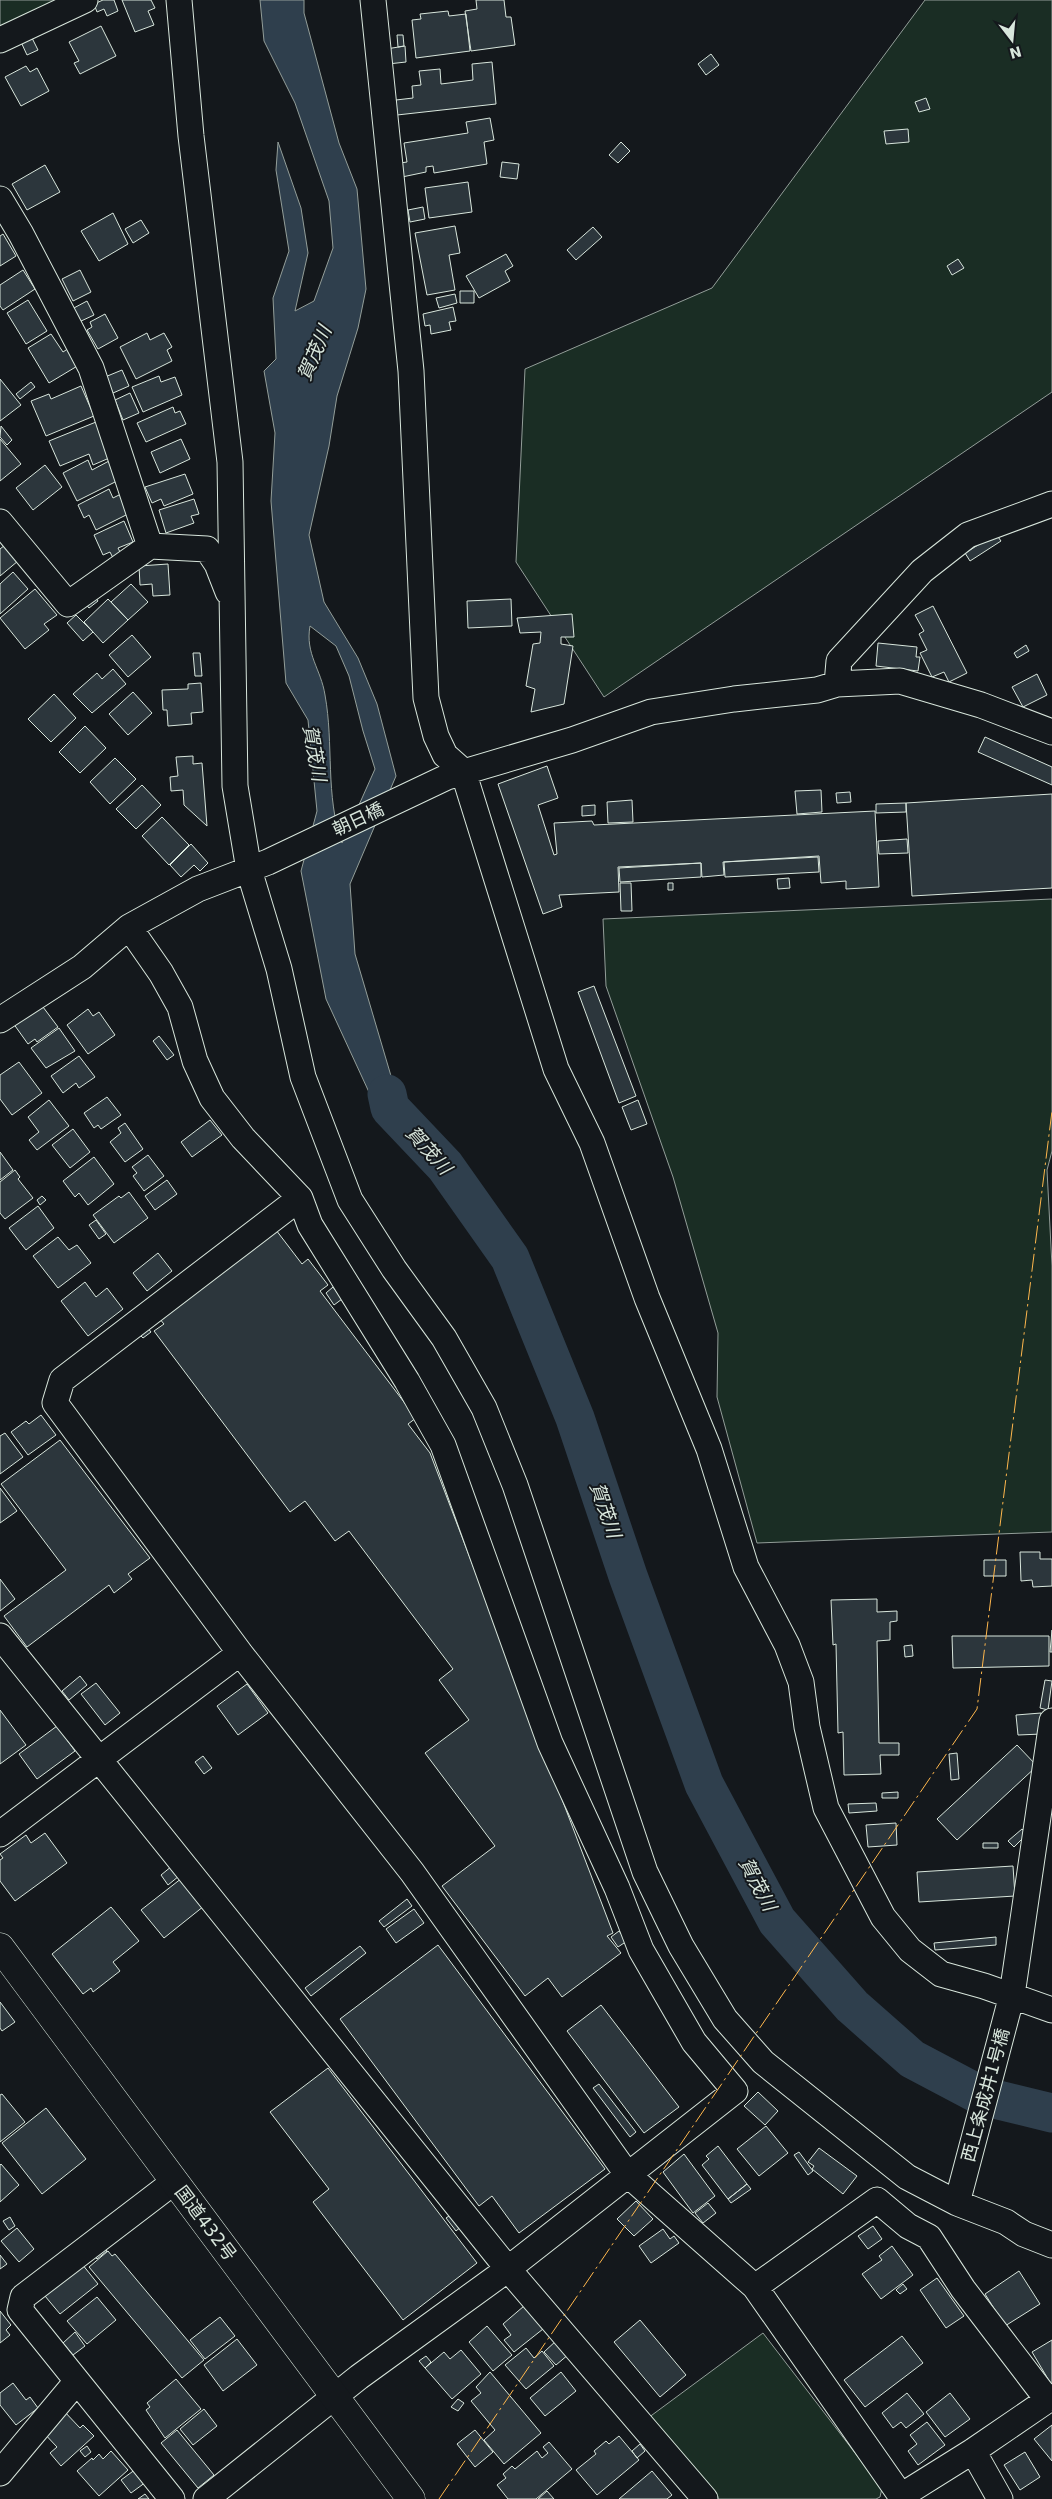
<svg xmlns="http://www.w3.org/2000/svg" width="1052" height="2499" font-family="'DejaVu Sans','Noto Sans JP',sans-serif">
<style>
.green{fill:#1a2d24;stroke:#939e99}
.water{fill:#2f3f4d;stroke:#939e99;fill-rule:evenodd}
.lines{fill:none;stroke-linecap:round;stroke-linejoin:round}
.river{stroke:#2f3f4d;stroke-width:39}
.building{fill:#2c363c;stroke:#d8e6dc}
.minor-casing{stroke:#d8e6dc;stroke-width:27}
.highway-casing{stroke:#d8e6dc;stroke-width:29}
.minor{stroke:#14181c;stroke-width:25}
.highway{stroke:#14181c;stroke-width:28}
.power{stroke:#ffb74d;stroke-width:1;stroke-dasharray:18 4 2.5 4;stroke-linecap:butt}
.labels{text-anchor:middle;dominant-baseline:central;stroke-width:4;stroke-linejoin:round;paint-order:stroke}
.street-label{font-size:18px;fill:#d8e6dc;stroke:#14181c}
.water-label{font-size:19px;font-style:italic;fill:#d8e6dc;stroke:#14181c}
</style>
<rect width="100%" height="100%" fill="#14181c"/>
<path class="green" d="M0 0H69L0 32Z
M925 0H1052V392L604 697 516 562 525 369 712 288Z
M1052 899V1151L1047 1170 1052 1266V1532L757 1543 717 1397 718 1333 673 1177 606 986 603 919Z
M763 2333 882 2488 880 2497 876 2499H717L648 2418Z"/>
<path class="water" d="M260 0H304V13L339 143 357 189 366 289 358 328 337 396 329 446 309 535 324 602 358 658 377 704 396 776 350 884 355 954 399 1103 418 1137 380 1116 326 999 301 871 317 811 308 720 286 683 271 501 275 433 264 371 276 359 273 298 289 251 276 170 278 142 301 208 308 253 295 311 314 301 333 248 329 201 295 103 264 41ZM310 626 336 646 349 676 363 731 375 769 342 843C325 796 334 744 325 695 321 669 305 654 310 626Z"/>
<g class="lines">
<path class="river" d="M387 1094 390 1108 445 1166 510 1258 575 1418 628 1576 704 1784 777 1921 852 2006 912 2059 982 2096 1052 2113"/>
</g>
<path class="building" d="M103 0H114L118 11 107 16 104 9 97 12 94 4Z
M122 0H151L155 8 148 11 154 25 135 32Z
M476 0H504L506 17H511L515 45 471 51 465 11 477 9Z
M448 11 449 16 466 14 470 51 416 58 412 20 421 19 420 14Z
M101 26 116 56 80 74 74 63 79 61 69 42Z
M397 35H403L404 46 398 47Z
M31 36 38 50 27 55 21 42Z
M405 46 406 62 388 64 386 49Z
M711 54 719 65 706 75 698 64Z
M492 62 496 104 397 115 396 100 413 98 412 86 421 85 419 71 440 69 441 84 473 80 472 64Z
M26 66 30 72 37 68 49 91 21 106 5 77Z
M926 98 930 109 919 112 915 102Z
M490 118 494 140 484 142 487 164 434 173 433 166 426 167V172L402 177 400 163 407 162 404 143 468 133 466 122Z
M908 129 909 142 886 144 884 131Z
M621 142 630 151 618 163 609 155Z
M502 162 519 164 517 179 500 177Z
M45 165 60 192 27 210 12 184Z
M468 182 472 212 429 218 425 188Z
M423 207 425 219 410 222 408 210Z
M113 213 128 244 99 261 81 231Z
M141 220 149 233 133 243 125 229Z
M455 226 460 253 449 255 455 290 427 295 415 233Z
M593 227 602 237 576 260 567 250Z
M3 234 16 256 0 266V236Z
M506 254 513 266 505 271 510 281 479 298 466 276Z
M958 259 964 268 952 275 947 266Z
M23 270 35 289 3 310 0 306V285Z
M80 270 91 292 73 301 62 279Z
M460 291H474V303H460Z
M455 294 457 303 439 308 436 298Z
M28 300 47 331 26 344 7 313Z
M87 301 94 315 79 322 72 309Z
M453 307 456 321 449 322 451 330 431 334 430 325 425 326 423 314Z
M105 314 118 338 98 349 87 330 92 327 90 322Z
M147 333 150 340 164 333 172 347 167 350 172 361 136 379 120 347Z
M51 334 63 352 69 348 79 365 49 383 28 348Z
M122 370 129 386 113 393 105 377Z
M159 376 161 382 175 377 182 395 143 412 132 387Z
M0 379 21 405 0 421Z
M31 382 35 387 20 399 16 394Z
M81 386 94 416 46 436 31 401 49 394 51 399Z
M130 393 139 413 123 420 115 400Z
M173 407 175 413 180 411 186 424 146 442 137 423Z
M96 422 114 456 93 465 89 454 60 466 49 441Z
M1 426 12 440 7 445 0 437Z
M0 439 21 464 0 481Z
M181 439 190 459 160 473 151 452Z
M88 460 92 470 109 461 119 480 77 501 63 473Z
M45 465 62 487 33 510 16 488Z
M185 474 193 494 164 506 161 499 152 503 145 487Z
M109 489 113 498 121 494 130 513 96 530 89 515 84 518 78 505Z
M194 499 199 514 191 516 194 523 166 533 159 510Z
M124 521 133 542 118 548 121 554 113 558 110 552 103 555 94 535Z
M996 534 1001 541 970 561 965 553Z
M5 545 18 561 0 576V549Z
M168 564 170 595 153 596 152 584 140 585 139 566Z
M13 572 28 589 0 614V584Z
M131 584 148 602 128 620 111 602Z
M35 589 57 615 44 624 49 630 25 649 0 618Z
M94 595 98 601 89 608 84 602Z
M108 599 128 620 103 643 84 622Z
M511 599 512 626 468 628 467 601Z
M933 606 967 673 949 682 944 672 932 677 920 653 927 650 919 634 924 631 915 615Z
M572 614 574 637H561V644L573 646 564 704 531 712 535 689 526 686 533 644 540 643 541 632 520 633 517 618Z
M76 615 93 632 83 641 67 623Z
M132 635 151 657 128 677 109 655Z
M878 643 917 647 916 657H920L918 671 876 666Z
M1026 645 1029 651 1017 658 1014 653Z
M193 653H200L202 676H195Z
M113 669 126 684 92 713 73 694 97 673 102 679Z
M1037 674 1047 695 1023 707 1012 687Z
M201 683 203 712 191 713 192 724 168 726 167 710H163L162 690 188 689V684Z
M133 692 152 713 128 735 109 714Z
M54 694 76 718 51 742 28 719Z
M85 726 106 748 80 773 59 752Z
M985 737 1052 767V785L978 752Z
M193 756V764L202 763 207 826 184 805 183 790 171 791 170 777 178 776 176 757Z
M115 758 136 779 110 804 90 782Z
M547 766 558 798 538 805 554 855 557 854 554 823 592 821 594 825 875 811 879 887 846 889V881L821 883 819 856 723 862 724 875 702 877 701 863 618 867 619 892 559 895 562 907 543 914 498 784Z
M142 785 161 805 136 829 116 809Z
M821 790 822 812 797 814 795 791Z
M850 792 851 802 837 803 836 793Z
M1052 794V888L912 896 906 803Z
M632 800 633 822 608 823 607 802Z
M906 803V812L876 813V804Z
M595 805V815L582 816V806Z
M162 817 189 845 169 865 142 836Z
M907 839 908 853 879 854 878 841Z
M191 844 208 863 200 871 194 865 181 877 170 865Z
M818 857 819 872 725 877 724 862Z
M701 863V877L620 882 619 868Z
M789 878 790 888 778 889 777 879Z
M620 883H631L632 911H621Z
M668 883H673V890H668Z
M594 986 636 1096 619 1103 578 992Z
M40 1003 58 1027 37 1042 35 1039 28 1044 13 1023Z
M88 1009 93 1016 99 1012 115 1035 88 1054 67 1025Z
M59 1028 75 1051 46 1068 31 1048Z
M159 1036 174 1055 167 1060 153 1041Z
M79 1056 95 1077 79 1088 76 1083 63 1093 51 1076Z
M19 1062 42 1093 12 1115 0 1099V1075Z
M107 1097 121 1115 101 1129 98 1125 94 1128 84 1113Z
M49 1100 69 1126 37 1150 29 1140 39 1132 28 1117Z
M638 1100 647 1124 631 1130 622 1107Z
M210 1120 222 1135 192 1157 181 1142Z
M125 1123 143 1149 125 1162 110 1142 121 1133 118 1128Z
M73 1129 90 1152 70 1168 52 1145Z
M0 1152 13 1170 0 1180Z
M148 1155 164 1176 144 1191 133 1176 137 1173 132 1167Z
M94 1157 114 1184 88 1205 79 1193 75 1197 63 1181Z
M15 1170 20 1177 18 1179 33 1198 5 1219 0 1213V1182Z
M167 1180 177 1194 155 1210 145 1196Z
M129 1192 148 1218 114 1243 93 1215 119 1196 121 1198Z
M42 1196 46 1200 40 1205 37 1200Z
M38 1206 54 1228 26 1250 9 1228Z
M96 1220 106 1234 99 1239 89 1225Z
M276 1230 302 1264 308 1259 328 1285 320 1291 416 1418 408 1424 430 1453 613 1933 607 1936 621 1953 562 1997 548 1978 525 1996 442 1886 495 1846 425 1753 469 1720 439 1680 453 1669 349 1531 335 1541 305 1501 290 1512 154 1331 164 1324 159 1318Z
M58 1237 69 1250 77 1245 91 1263 58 1288 33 1256Z
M158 1253 172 1271 147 1291 133 1273Z
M85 1282 96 1297 107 1288 123 1309 88 1336 61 1301Z
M333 1287 342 1299 334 1305 326 1293Z
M146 1326 151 1332 143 1338 138 1333Z
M41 1415 56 1435 28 1455 11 1432 26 1421 29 1424Z
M5 1433 23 1457 0 1474V1436Z
M60 1440 150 1558 128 1574 132 1579 114 1593 109 1585 27 1647 4 1616 66 1570 1 1484Z
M0 1488 17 1511 0 1523Z
M1020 1552H1040V1559H1052V1586L1033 1587 1032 1580 1021 1581Z
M984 1560H1006V1576H984Z
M0 1579 15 1599 0 1611Z
M877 1599V1612L897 1611V1621L890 1622V1640L877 1641 879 1743H899V1755H880L881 1774 844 1775 843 1732 838 1733 836 1644 833 1645 831 1600Z
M1052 1630V1652H1050Z
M952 1636H1049V1666L953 1668Z
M912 1645 913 1656 905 1657 904 1646Z
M80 1676 87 1685 69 1700 62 1691Z
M1045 1680 1052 1681 1048 1710 1040 1708Z
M96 1683 120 1713 105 1725 81 1694Z
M247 1684 268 1713 238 1735 217 1706Z
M0 1710 26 1745 0 1764Z
M1041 1713 1042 1734 1018 1735 1016 1715Z
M57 1726 75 1751 37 1779 19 1754Z
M1017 1745 1037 1766 957 1840 937 1819Z
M957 1753 959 1779 951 1780 949 1754Z
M203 1756 212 1768 204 1774 195 1762Z
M898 1792V1798H882V1793Z
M876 1803 877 1811 849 1813 848 1804Z
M896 1823 897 1845 868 1847 866 1825Z
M1022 1829 1027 1834 1014 1847 1008 1841Z
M45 1833 67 1863 15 1901 0 1881V1860L3 1858 0 1854 26 1835 31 1843Z
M983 1843H998V1848H983Z
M172 1866 179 1876 168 1885 161 1875Z
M1013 1866 1015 1896 919 1902 917 1872Z
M182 1878 204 1906 164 1938 141 1910Z
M407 1899 412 1906 384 1927 379 1921Z
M111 1907 139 1941 113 1962 120 1971 93 1992 91 1988 83 1994 52 1954Z
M414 1909 424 1923 396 1943 386 1929Z
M619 1931 627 1941 618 1947 611 1937Z
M996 1937V1945L935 1950 934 1943Z
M438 1945 605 2169 519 2233 492 2196 479 2206 340 2019Z
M360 1946 366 1953 311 1996 305 1988Z
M0 2002 15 2022 2 2031 0 2028Z
M601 2005 679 2107 644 2133 567 2031Z
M328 2068 477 2263 403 2320 313 2202 329 2189 270 2112Z
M599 2084 636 2132 630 2137 593 2088Z
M758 2092 778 2111 765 2125 744 2106Z
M2 2094 25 2122 0 2142V2095Z
M46 2108 86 2159 42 2194 2 2143Z
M766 2126 788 2153 759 2176 737 2149Z
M718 2146 747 2184 728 2199 702 2165 709 2159 706 2156Z
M819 2148 857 2176 843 2194 812 2169 814 2166 808 2162Z
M799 2152 813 2171 808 2175 794 2155Z
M684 2154 715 2196 693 2213 663 2172Z
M1 2164 19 2185 0 2202V2165Z
M747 2184 751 2189 731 2203 728 2199Z
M636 2201 653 2219 634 2236 617 2219Z
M708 2203 716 2213 703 2223 695 2213Z
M452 2214 462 2226 456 2231 446 2218Z
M10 2217 15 2226 9 2230 3 2221Z
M873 2226 882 2239 868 2249 858 2236Z
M17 2228 34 2249 19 2262 1 2241Z
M663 2229 670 2239 674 2236 679 2243 651 2263 639 2246Z
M101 2243 107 2251 97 2259 91 2251Z
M892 2246 913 2275 881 2299 862 2274 882 2260 879 2256Z
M108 2251 112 2256 115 2254 204 2360 182 2378 89 2267Z
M0 2255 7 2264 0 2269Z
M78 2259 98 2284 60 2314 40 2290Z
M1019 2271 1040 2304 1005 2326 985 2294Z
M937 2278 964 2316 946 2328 920 2290Z
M903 2284 907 2289 900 2294 896 2290Z
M97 2297 116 2320 87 2344 67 2321Z
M524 2306 543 2329 514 2352 504 2340 511 2335 503 2324Z
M0 2311 11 2325 6 2330 10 2335 0 2343Z
M220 2317 235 2336 205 2359 190 2340Z
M640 2320 686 2375 660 2397 614 2342Z
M487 2326 512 2355 493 2371 469 2342Z
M75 2332 85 2346 73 2355 63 2343Z
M902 2336 923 2363 865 2407 844 2380Z
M237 2339 257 2365 223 2391 204 2365Z
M557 2340 569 2354 556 2365 544 2352Z
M1052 2340V2383L1051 2384 1032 2352Z
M526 2348 534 2358 542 2351 554 2366 526 2389 505 2365Z
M461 2350 481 2374 452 2399 425 2368 444 2352 450 2359Z
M426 2356 431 2362 425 2368 419 2361Z
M490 2372 541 2433 504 2464 484 2440 495 2430 471 2401 481 2393 476 2387Z
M561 2372 576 2391 545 2416 530 2398Z
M176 2379 201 2409 165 2438 146 2410 150 2407 147 2403Z
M13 2383 26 2400 30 2397 38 2408 16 2425 0 2405V2393Z
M907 2393 924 2414 906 2428 901 2422 893 2428 882 2413Z
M950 2393 970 2419 945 2437 926 2412Z
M458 2399 464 2403 458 2411 451 2407Z
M204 2409 217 2426 193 2445 180 2429Z
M63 2410 80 2428 83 2425 94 2436 61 2466 50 2453 57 2447 41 2430Z
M927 2422 945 2445 918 2465 908 2451 917 2444 910 2435Z
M1052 2425V2461L1034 2439Z
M177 2430 214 2475 198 2488 161 2443Z
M475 2430 493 2452 475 2467 457 2444Z
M619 2436 639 2460 597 2495 576 2470 596 2454 594 2451 606 2441 609 2444Z
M549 2442 572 2469 536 2499H508L497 2485 506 2478 503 2474 512 2466 515 2469 537 2451 542 2458 548 2453 543 2447Z
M640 2444 645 2451 637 2458 632 2451Z
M87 2446 91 2452 85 2457 80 2451Z
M111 2451 128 2470 99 2496 77 2471 92 2458 93 2460 99 2454 103 2459Z
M1025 2452 1040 2477 1020 2490 1004 2465Z
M136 2469 146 2482 131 2493 121 2480Z
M652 2471 672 2495 667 2499H619Z
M547 2491 554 2499H538Z
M145 2494 149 2499H138Z"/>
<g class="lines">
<defs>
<path id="minor" d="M179 0 191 136 230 462 235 786 249 870 279 969 303 1077 350 1200 394 1269 444 1338 484 1408 515 1485 645 1872 681 1946 725 2019 763 2062 907 2177 957 2203 1006 2222 1024 2234 1052 2245
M373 0 411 371 426 698 436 736 445 755 463 771 556 1069 592 1143 647 1298 709 1449 746 1567 787 1645 801 1682 807 1727 826 1808 883 1917 910 1950 941 1974 984 1986 1052 2010
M0 40 85 0
M0 199 21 234 91 368 150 546 207 549 217 564 228 592
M0 522 68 604 150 546
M837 684 839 661 922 571 968 535 1052 504
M129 927 161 973 180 1007 195 1061 212 1098 243 1138 300 1198 310 1225 407 1381 443 1445 550 1743 617 1888 641 1950 694 2042 735 2091 508 2269 359 2377 206 2499
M0 1020 82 967 129 927 198 889 268 862 447 777 572 740 651 712 734 699 817 690 837 684 900 681 981 705 1052 732
M300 1198 62 1380 55 1403 240 1653 412 1872 627 2174 755 2287 901 2496 973 2451 1052 2397
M0 1636 508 2269 705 2499
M0 1834 240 1653
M957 2203 1012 1995 1052 1721
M755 2287 877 2200 908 2226 929 2237 963 2289 1047 2399
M973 2451 1000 2499
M0 2473 77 2381
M172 2499 20 2310 23 2297 175 2181"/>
<path id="highway" d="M0 1947 411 2499"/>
</defs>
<use href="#minor" class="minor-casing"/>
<use href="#highway" class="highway-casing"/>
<use href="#minor" class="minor"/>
<use href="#highway" class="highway"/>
<path class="power" d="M439 2499 977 1709 1052 1111"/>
</g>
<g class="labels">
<g class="street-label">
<text transform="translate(358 819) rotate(-25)">朝日橋</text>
<text transform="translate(985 2095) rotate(-75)">西上条成井1号橋</text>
<text transform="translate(206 2223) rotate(53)">国道432号</text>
</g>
<g class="water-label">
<text transform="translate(314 353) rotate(-67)">賀茂川</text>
<text transform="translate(315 753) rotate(80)">賀茂川</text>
<text transform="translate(429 1150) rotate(48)">賀茂川</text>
<text transform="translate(606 1510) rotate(71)">賀茂川</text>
<text transform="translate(758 1884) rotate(62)">賀茂川</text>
</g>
</g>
<g transform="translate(1012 40) rotate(164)" stroke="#14181c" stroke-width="4" paint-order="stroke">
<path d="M0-4L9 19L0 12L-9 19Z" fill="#d8e6dc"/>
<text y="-8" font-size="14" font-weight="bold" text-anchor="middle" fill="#d8e6dc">N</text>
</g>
</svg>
